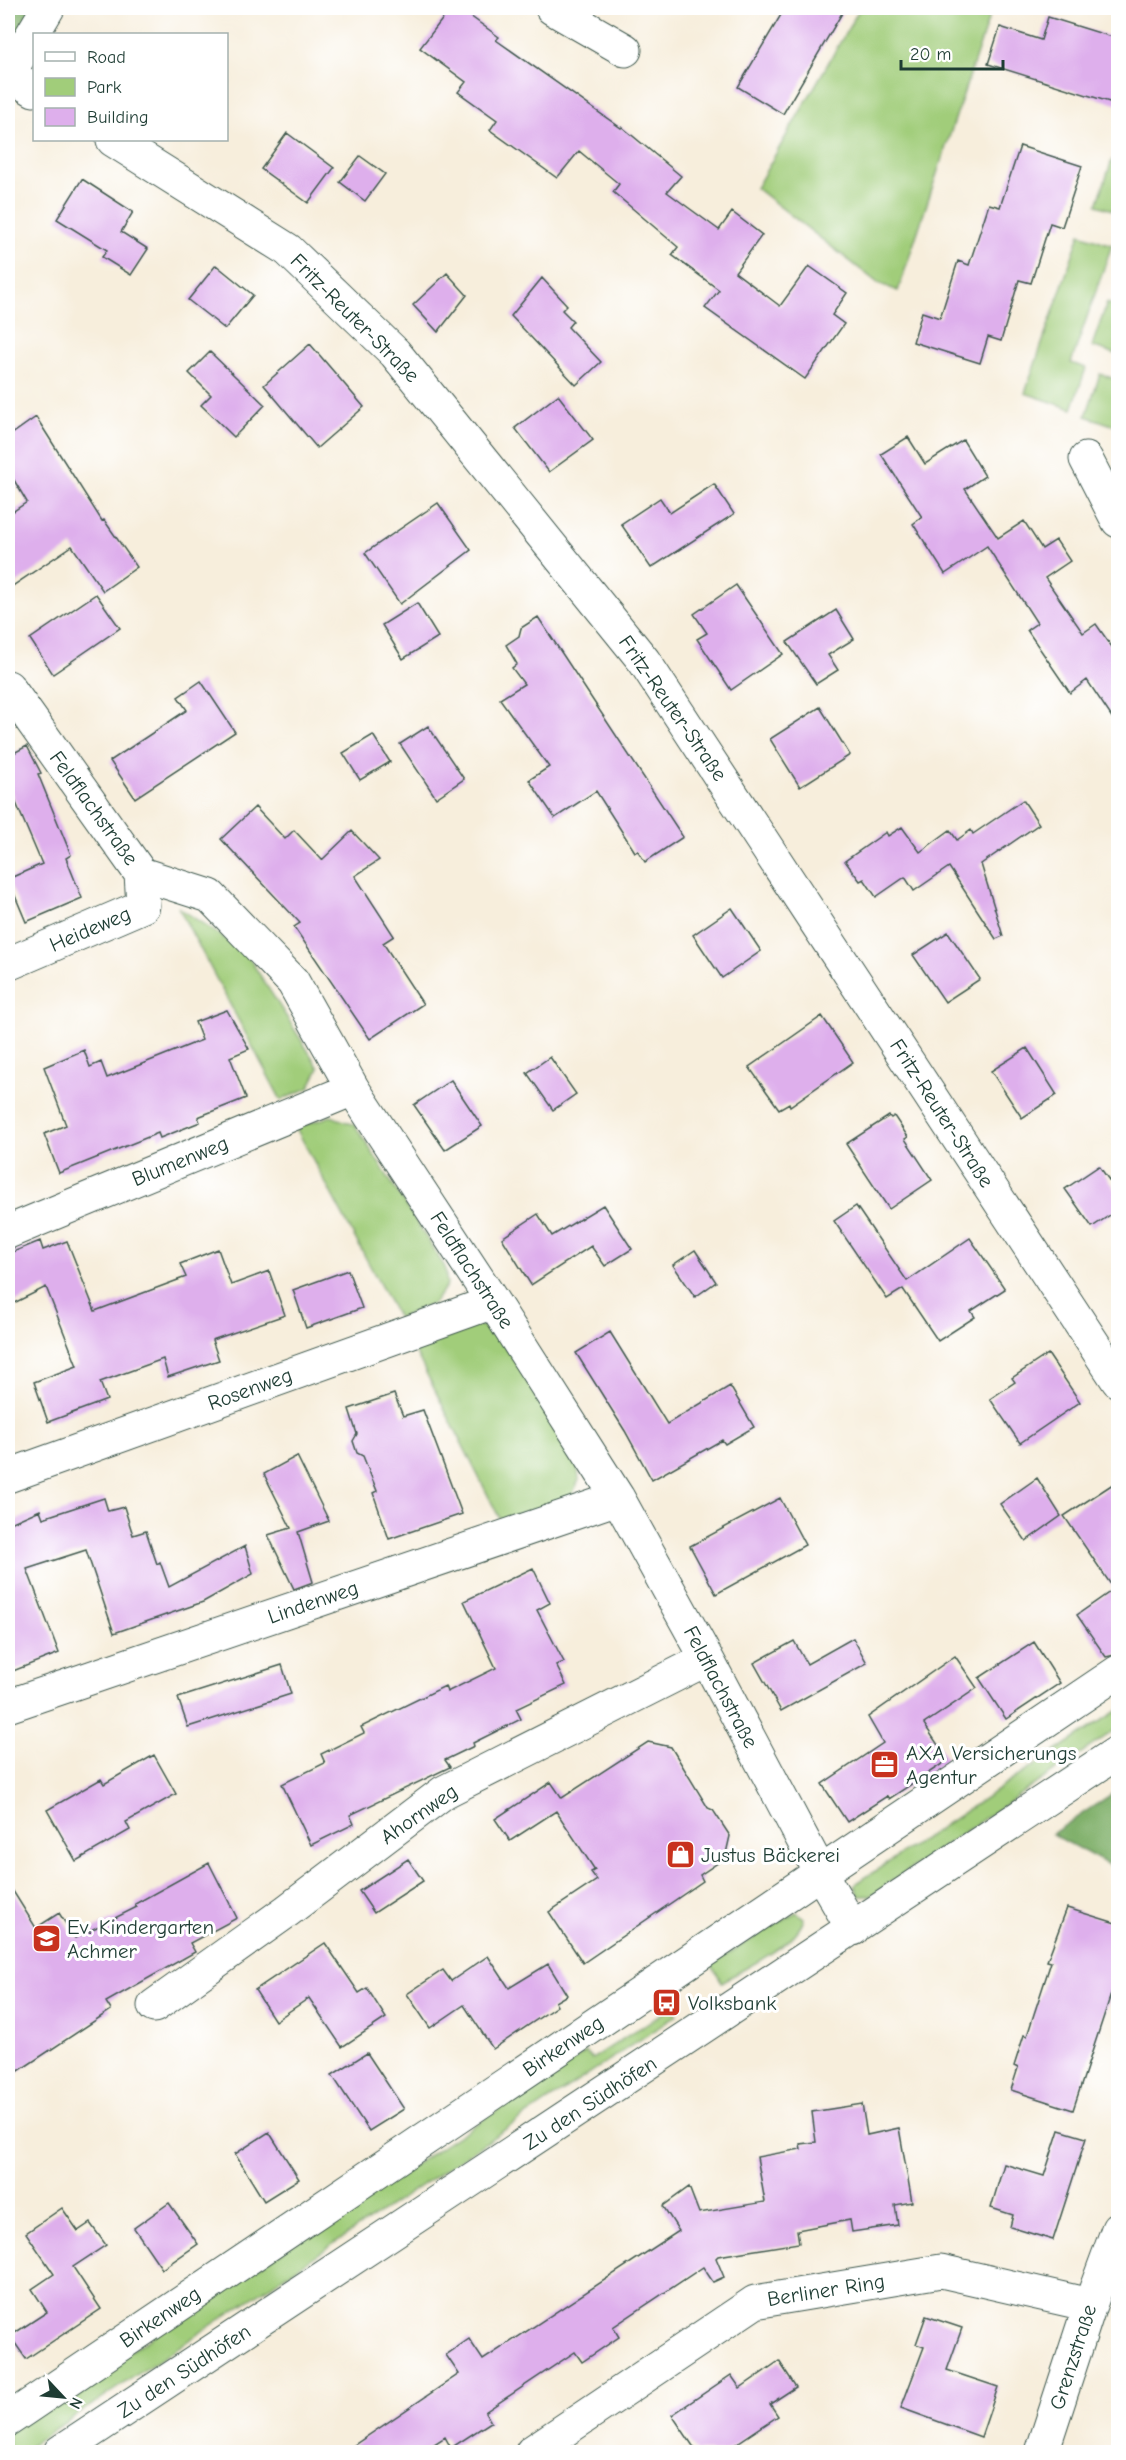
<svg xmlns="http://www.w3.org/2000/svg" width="1126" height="2460" font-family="'Comic Neue',sans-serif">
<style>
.green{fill:#a1cd7a;stroke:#608557;stroke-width:1.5}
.forest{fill:#80b06a;stroke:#50764f;stroke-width:1.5}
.building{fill:#deafec}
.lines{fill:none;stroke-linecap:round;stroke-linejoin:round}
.minor-casing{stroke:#3f584d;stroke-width:35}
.minor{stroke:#fff;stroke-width:33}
.labels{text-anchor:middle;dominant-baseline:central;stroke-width:6;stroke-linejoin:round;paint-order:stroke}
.street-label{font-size:21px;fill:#1f3d34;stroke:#fff}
.poi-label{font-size:21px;fill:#1f3d34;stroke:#fff;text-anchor:start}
</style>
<rect width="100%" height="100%" fill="#fff"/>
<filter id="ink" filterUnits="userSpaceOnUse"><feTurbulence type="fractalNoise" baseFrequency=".0167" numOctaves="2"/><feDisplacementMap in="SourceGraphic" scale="12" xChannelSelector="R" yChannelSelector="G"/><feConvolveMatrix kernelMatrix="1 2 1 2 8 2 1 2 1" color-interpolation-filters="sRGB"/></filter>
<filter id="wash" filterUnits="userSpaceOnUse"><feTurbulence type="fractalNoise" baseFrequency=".008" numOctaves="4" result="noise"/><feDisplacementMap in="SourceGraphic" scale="24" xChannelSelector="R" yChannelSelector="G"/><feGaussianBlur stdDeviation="1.35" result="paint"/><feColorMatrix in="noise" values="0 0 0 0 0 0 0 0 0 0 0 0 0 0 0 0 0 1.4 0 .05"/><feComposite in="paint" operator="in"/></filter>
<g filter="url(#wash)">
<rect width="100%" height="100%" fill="#f7eedc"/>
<path class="green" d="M860 8H992L898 291 878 283 756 188Z
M1112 160 1118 162V212L1097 205Z
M1080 234 1112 245 1071 363 1086 368 1072 409 1025 393Z
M1107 303 1118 307V355L1092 346Z
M1100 374 1118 380V427L1086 416Z
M178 907 246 953 319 1068 309 1088 281 1100Z
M331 1116 355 1125 445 1267 447 1285 433 1304 398 1318 296 1128Z
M467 1322 483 1326 498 1334 577 1461 579 1480 570 1499 500 1519 411 1343Z
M1118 1710V1728L870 1896H859L854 1885Z
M796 1912 804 1918C799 1944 744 1968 722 1982L711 1964Z
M672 2007 677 2015 21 2452H8V2431L586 2052 592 2059Z"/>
<path class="forest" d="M8 8H41L8 61Z
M1118 1790V1870L1052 1834Z"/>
<g id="blocks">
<path class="building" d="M451 8H459L499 37 496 40 621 128 622 127 681 176 667 192 719 230 732 212 762 235 735 272 780 306 809 266 847 293 832 315 844 324 805 379 705 308 719 290 672 255 678 247 613 192 619 184 579 151 557 178 490 130 497 120 458 92 466 82 420 48Z
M785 8H845L783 114 738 87Z
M1048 17 1119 39V105L988 64 1000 27 1041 40Z
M287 133 334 168 308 203 261 169Z
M1020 146 1082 166 1062 227 1050 223 1031 283 1019 280 1001 341 988 337 980 363 913 342 922 312 940 318 958 261 969 265 989 204 1000 207Z
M360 156 385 174 365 201 340 182Z
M82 179 133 212 121 232 148 249 131 275 102 257 107 250 57 219Z
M216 265 253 295 225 329 188 300Z
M447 273 467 295 438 332 413 305Z
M542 278 567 305 562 310 573 321 568 327 601 362 576 385 511 316Z
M310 344 364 407 317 448 264 385Z
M210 352 265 405 234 437 201 405 211 395 189 373Z
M558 395 593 440 549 472 515 428Z
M36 417 102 521 104 520 137 567 103 591 72 546 8 589V515L27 502 8 470V437Z
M908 437 925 464 963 440 985 476 965 489 998 538 1024 521 1042 549 1056 540 1070 561 1045 578 1083 633 1096 624 1119 657V728L1087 680 1070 693 1027 630 1037 623 987 546 945 574 913 524 922 517 881 454Z
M714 484 734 514 651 568 621 524 660 498 670 513Z
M438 503 471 550 400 604 365 553Z
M736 585 783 654 731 690 697 639 707 633 694 614Z
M96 594 120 628 53 674 30 639Z
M417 603 438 637 403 659 382 625Z
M836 610 854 639 828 655 838 670 816 684 787 642Z
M538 617 683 837 645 862 638 851 635 852 596 791 555 818 529 780 549 767 500 699 524 684 512 668 517 664 506 645 519 636 521 628Z
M201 681 235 732 135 798 110 761 187 710 178 697Z
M820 707 850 755 800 787 770 739Z
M428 726 464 779 436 798 400 744Z
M373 735 390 762 360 780 343 753Z
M27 746 41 773 38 774 71 855 66 858 82 898 26 922 8 879 42 864 8 784V756Z
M1023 800 1039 824 981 864 1003 936 996 939 949 867 914 891 905 877 876 897 864 879 860 881 845 861 886 832 888 836 902 827 920 852 950 830 957 840 971 830 973 834Z
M255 807 285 839 294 830 322 860 352 831 379 860 355 876 394 936 383 943 423 1004 370 1039 294 927 300 923 221 839Z
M732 908 761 951 722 978 693 935Z
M948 932 980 979 945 1002 913 955Z
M227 1010 249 1049 230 1057 246 1098 198 1117 200 1122 160 1138 158 1133 59 1173 44 1134 66 1125 44 1067 84 1050 90 1067 101 1062 107 1078 202 1040 195 1022Z
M822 1016 853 1062 790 1106 789 1103 779 1109 749 1067Z
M1027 1048 1057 1095 1022 1118 991 1071Z
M550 1057 576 1094 553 1110 527 1073Z
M451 1080 482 1126 445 1150 414 1105Z
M889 1116 891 1118 894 1116 908 1137 905 1139 932 1180 889 1209 846 1144Z
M1099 1166 1119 1194V1209L1092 1227 1065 1189Z
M603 1205 632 1249 605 1266 591 1246 531 1285 502 1238 538 1214 552 1236Z
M856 1206 907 1281 970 1238 1005 1289 971 1311 975 1317 938 1341 903 1289 887 1299 834 1221Z
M40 1241 43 1250 67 1241 95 1311 186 1277 180 1264 218 1249 231 1285 269 1271 285 1315 212 1340 219 1360 168 1377 163 1359 100 1382 107 1400 48 1422 34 1382 77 1366 46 1287 8 1306V1254Z
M695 1250 716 1282 695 1297 673 1265Z
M348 1270 362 1308 306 1328 293 1290Z
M610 1332 667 1424 730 1386 754 1427 725 1444 722 1440 652 1480 625 1431 576 1353Z
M1048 1354 1080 1402 1020 1443 990 1399 1015 1382 1012 1378Z
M394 1394 403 1416 423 1410 462 1514 389 1539 373 1493 377 1491 363 1456 357 1453 353 1441 357 1434 349 1409Z
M297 1456 329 1521 298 1532 313 1582 294 1589 268 1535 291 1528 264 1474Z
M1037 1478 1061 1516 1026 1541 1000 1504Z
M1119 1480V1654L1106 1657 1077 1615 1114 1589 1064 1516Z
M104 1498 108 1511 124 1507 133 1535 146 1531 157 1564 160 1562 169 1587 245 1546 253 1574 203 1602 114 1633 86 1550 27 1569 59 1653 8 1673V1524L40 1510 43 1518Z
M780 1498 805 1545 716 1594 690 1546Z
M533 1568 550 1603 537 1610 564 1662 556 1665 566 1685 516 1709 521 1719 473 1743 474 1746 445 1760 450 1767 350 1815 354 1824 311 1845 282 1784 325 1763 321 1754 364 1733 361 1727 445 1686 447 1692 496 1668 464 1601Z
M853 1638 867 1663 781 1711 754 1663 794 1641 807 1664Z
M1034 1642 1060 1683 1006 1719 979 1678Z
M955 1656 977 1688 924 1724 948 1760 889 1799 887 1796 847 1822 822 1784 883 1743 868 1717Z
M282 1665 291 1694 188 1727 178 1698Z
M648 1742 671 1747 708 1808 713 1810 730 1836 725 1858 700 1875 703 1881 583 1963 549 1912 597 1880 591 1872 595 1870 556 1811 510 1841 495 1819 551 1782 562 1798Z
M154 1755 176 1794 126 1822 130 1830 76 1861 47 1810 101 1779 104 1784Z
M408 1859 423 1881 374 1913 359 1891Z
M209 1863 237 1918 190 1943 195 1952 106 2002 111 2010 8 2078V1883L36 1928 59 1913 75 1938 137 1907 135 1904Z
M1067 1908 1119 1924V1970L1073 2110 1011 2090 1018 2068 1014 2066 1024 2035 1027 2036 1034 2014 1051 1962 1047 1961Z
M325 1943 359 1993 367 1988 386 2018 342 2047 309 1998 275 2021 255 1990Z
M488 1956 509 1988 548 1964 567 1995 555 2002 557 2006 493 2049 464 2005 430 2028 407 1994 443 1970 451 1981Z
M367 2053 404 2109 369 2131 332 2075Z
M862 2104 867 2135 899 2128 912 2202 895 2205 898 2225 852 2232 850 2220 797 2230 799 2243 718 2256 716 2258 724 2277 713 2282 703 2267 613 2327 619 2337 582 2362 575 2352 485 2412 491 2422 451 2448 445 2437 422 2452H344L459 2374 446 2355 469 2339 483 2360 679 2231 663 2206 689 2187 699 2213 765 2202 757 2157 801 2149 800 2144 816 2142 812 2112Z
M1059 2130 1086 2138 1053 2240 1010 2227 1013 2215 991 2208 1004 2164 1044 2176Z
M269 2132 299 2179 264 2201 235 2154Z
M169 2203 198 2244 162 2269 134 2228Z
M62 2208 78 2231 90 2223 106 2245 73 2267 101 2309 26 2359 10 2336 47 2312 32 2289 54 2274 26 2233Z
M926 2316 962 2328 947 2370 998 2387 981 2437 901 2408 924 2347 916 2344Z
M779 2361 796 2387 770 2404 778 2416 724 2452H697L672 2415 731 2375 740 2388Z"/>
</g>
</g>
<g filter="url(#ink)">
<use href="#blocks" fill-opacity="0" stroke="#3f584d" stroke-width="1.5"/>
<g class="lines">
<defs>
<path id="minor" d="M552 8 625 50
M8 74 34 90
M8 75 48 8
M113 140 288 250 395 353 644 661 1118 1381
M1086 459 1118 521
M8 687 141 874 210 896 293 982 353 1089 493 1302 618 1498 707 1659 820 1872 853 1929
M8 964 143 906 141 874
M8 1232 353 1089
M8 1476 493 1302
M8 1706 618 1498
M154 2006 287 1911 444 1792 707 1659
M8 2420 1118 1672
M60 2452 1118 1752
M532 2452 755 2302 941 2271 1090 2305
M1042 2452 1090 2305 1118 2229"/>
</defs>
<use href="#minor" class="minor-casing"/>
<use href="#minor" class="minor"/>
</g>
</g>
<defs>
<symbol id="office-square" viewBox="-11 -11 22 22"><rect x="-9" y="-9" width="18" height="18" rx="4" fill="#c8321e" stroke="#fff"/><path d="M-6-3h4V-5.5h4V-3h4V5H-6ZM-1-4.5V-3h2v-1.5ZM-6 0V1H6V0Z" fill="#fff"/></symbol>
<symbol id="shop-square" viewBox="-11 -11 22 22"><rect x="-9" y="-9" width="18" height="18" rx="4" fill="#c8321e" stroke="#fff"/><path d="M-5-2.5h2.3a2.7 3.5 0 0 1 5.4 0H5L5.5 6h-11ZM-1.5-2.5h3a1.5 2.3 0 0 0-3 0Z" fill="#fff"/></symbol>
<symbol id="school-square" viewBox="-11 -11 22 22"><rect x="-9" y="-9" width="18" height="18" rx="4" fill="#c8321e" stroke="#fff"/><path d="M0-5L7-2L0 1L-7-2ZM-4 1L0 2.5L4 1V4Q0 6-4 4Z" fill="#fff"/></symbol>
<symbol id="bus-square" viewBox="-11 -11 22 22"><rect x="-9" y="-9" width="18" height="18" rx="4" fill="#c8321e" stroke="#fff"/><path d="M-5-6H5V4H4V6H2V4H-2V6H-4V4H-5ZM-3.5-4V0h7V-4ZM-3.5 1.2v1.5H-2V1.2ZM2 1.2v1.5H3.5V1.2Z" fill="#fff"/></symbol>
</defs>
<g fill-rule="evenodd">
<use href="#office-square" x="868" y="1748" width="33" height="33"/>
<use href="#shop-square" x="664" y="1838" width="33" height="33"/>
<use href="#school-square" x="30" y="1922" width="33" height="33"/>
<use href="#bus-square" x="650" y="1986" width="33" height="33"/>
</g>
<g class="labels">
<g class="street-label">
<text transform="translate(355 318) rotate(45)">Fritz-Reuter-Straße</text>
<text transform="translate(673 708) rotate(55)">Fritz-Reuter-Straße</text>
<text transform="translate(94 808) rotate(54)">Feldflachstraße</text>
<text transform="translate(90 929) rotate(-23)">Heideweg</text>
<text transform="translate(942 1113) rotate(57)">Fritz-Reuter-Straße</text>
<text transform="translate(180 1161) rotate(-22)">Blumenweg</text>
<text transform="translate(472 1270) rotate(57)">Feldflachstraße</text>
<text transform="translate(250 1389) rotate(-20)">Rosenweg</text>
<text transform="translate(313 1602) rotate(-19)">Lindenweg</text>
<text transform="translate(721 1687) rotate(62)">Feldflachstraße</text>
<text transform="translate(419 1814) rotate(-35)">Ahornweg</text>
<text transform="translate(563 2046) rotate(-34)">Birkenweg</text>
<text transform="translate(590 2103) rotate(-33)">Zu den Südhöfen</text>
<text transform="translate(826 2290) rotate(-9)">Berliner Ring</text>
<text transform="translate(160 2317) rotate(-34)">Birkenweg</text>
<text transform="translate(1073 2357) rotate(-72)">Grenzstraße</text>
<text transform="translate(184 2371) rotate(-33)">Zu den Südhöfen</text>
</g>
<g class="poi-label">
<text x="906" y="1753">AXA Versicherungs<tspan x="906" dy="24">Agentur</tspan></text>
<text x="701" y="1855">Justus Bäckerei</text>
<text x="67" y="1927">Ev. Kindergarten<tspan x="67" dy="24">Achmer</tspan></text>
<text x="688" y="2003">Volksbank</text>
</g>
</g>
<rect width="1126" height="2460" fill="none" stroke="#fff" stroke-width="30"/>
<rect x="33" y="33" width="195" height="108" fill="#ffffff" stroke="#a5b1ae" stroke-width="1.5"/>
<rect x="45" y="52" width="30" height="9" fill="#ffffff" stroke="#a5b1ae" stroke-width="1.5"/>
<text x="87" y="63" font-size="18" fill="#1f3d34">Road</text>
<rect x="45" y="78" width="30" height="18" fill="#a1cd7a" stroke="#a5b1ae" stroke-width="1.5"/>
<text x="87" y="93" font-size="18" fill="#1f3d34">Park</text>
<rect x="45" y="108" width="30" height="18" fill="#deafec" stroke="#a5b1ae" stroke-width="1.5"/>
<text x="87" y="123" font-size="18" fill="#1f3d34">Building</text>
<g transform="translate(63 2397) rotate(116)" stroke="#ffffff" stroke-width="4.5" paint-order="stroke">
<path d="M0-4.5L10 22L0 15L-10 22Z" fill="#1f3d34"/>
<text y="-9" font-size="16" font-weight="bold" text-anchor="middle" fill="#1f3d34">N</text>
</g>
<path d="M901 60v9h102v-9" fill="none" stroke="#1f3d34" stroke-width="3"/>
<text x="910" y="60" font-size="18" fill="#1f3d34" stroke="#ffffff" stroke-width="4.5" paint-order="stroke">20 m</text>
</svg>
